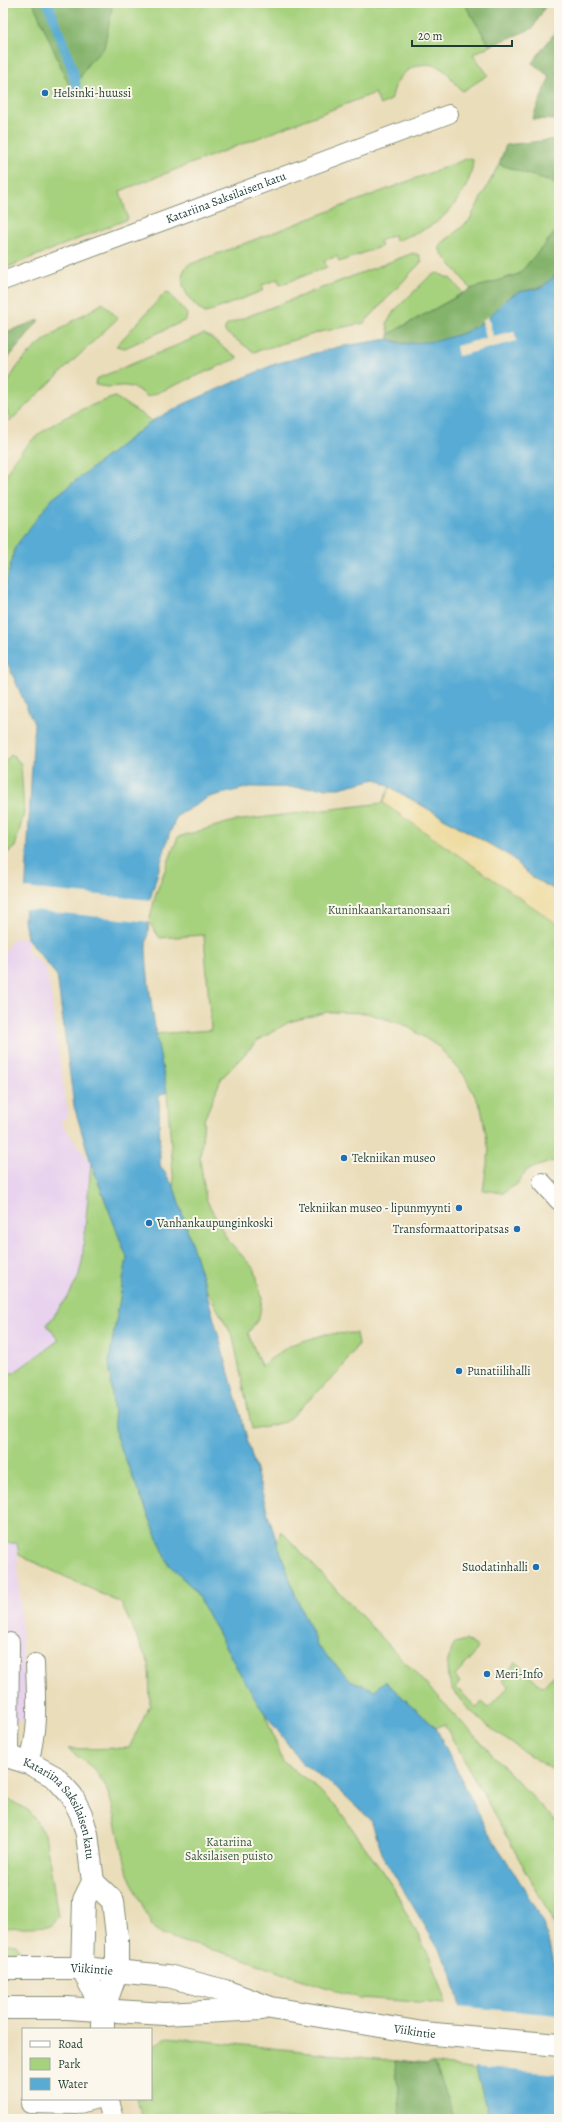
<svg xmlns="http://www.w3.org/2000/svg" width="562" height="2122" font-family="Alegreya,serif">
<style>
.built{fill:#e8d2ee}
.green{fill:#a6d17d;stroke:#628758}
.forest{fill:#84b36c;stroke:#527850}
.sand{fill:#eeda9e;stroke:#868c69}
.water{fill:#59abd4;stroke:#3c7484}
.pier{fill:#eaddba}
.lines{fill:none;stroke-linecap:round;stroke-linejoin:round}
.stream{stroke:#59abd4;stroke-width:10}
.service-casing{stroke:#848d77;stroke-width:20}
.minor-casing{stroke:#848d77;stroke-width:24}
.secondary-casing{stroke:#848d77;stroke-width:24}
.service{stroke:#fff;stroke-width:18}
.minor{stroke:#fff;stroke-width:22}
.secondary{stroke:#fff;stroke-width:22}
.poi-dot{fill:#1f6fb2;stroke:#fbf7ec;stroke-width:1.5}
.labels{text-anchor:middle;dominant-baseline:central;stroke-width:4;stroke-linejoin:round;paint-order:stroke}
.poi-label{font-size:12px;fill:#1f3d34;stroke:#fbf7ec;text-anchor:start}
.street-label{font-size:12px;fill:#1f3d34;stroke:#fbf7ec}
.park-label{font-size:12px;fill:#3a5b43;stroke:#fbf7ec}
</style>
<rect width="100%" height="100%" fill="#fbf7ec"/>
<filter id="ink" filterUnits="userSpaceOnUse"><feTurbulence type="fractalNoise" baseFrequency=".025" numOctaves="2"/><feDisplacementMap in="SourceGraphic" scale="8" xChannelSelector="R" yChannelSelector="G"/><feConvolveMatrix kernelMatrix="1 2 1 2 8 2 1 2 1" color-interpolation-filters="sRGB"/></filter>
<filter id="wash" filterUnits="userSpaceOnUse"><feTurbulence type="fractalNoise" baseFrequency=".012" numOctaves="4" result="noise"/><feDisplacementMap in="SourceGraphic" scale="16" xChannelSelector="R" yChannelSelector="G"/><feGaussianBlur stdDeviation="0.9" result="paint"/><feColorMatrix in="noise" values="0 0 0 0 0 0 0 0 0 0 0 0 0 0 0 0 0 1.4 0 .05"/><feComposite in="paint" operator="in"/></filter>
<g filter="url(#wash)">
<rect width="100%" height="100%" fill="#eaddba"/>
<path class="built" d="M27 938 28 953 45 967 50 989 64 1093 68 1111V1116L60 1122 91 1163 82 1262 78 1278 69 1295 59 1340 12 1374 3 1362V955L13 939Z
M17 1542 26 1721 3 1722V1543Z"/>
<path class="green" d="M3 3H464L490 46 473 54 488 75 463 91C455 87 452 76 445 71 429 58 407 65 397 82 394 87 393 94 391 100L380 105 375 93 120 191 128 219 3 269Z
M469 158 473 160C472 175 467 186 459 198 440 225 426 229 396 241L394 235 379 241 382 246 339 262 337 256 324 261 327 267 280 285 278 279 262 285 264 290 209 312 205 313C190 304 173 279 188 265Z
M499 164 559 185V228L519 274 471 289 444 256 440 251V245L469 221Z
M413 253 419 255 422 261 364 323 320 332 254 352 225 332V327L228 324Z
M437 273 451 279 463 293 389 334 387 323 394 311 429 277Z
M168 292 187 314 186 320 125 348 116 346 165 293Z
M103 303 118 318 10 421C7 411 4 401 6 390 16 350 71 323 103 303Z
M204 334 210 337 238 358 148 397C124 376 115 393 95 384L96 379Z
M115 397 152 421 51 500 3 593V483C20 435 69 412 115 397Z
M12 754 21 764 24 813 15 847 4 856 3 763Z
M390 787 510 856 533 878 559 892V1163L556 1160 527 1170 517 1184 503 1193 483 1190 489 1151 481 1108 464 1075 439 1047 405 1025 367 1013 327 1012 289 1022 257 1041 221 1079 204 1120 200 1160 206 1199 227 1239 255 1270 262 1299 259 1318 248 1333 261 1366 290 1345 326 1334 356 1333 358 1344 340 1371 285 1422 252 1429 233 1337 205 1287 174 1187 167 1092 155 1034 211 1030 204 935 160 938 149 923 156 893 178 837 234 821 382 803Z
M91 1163 127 1258 109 1361 116 1437 169 1565 194 1589 237 1668 266 1716 283 1762 315 1786 339 1810 393 1887 431 1960 446 2004 359 1998 270 1969 239 1957 183 1942 162 1934 152 1926 128 1874 112 1805 105 1785 93 1768 68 1749 129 1748 150 1705 149 1664 121 1603 19 1555 17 1543H3V1362L12 1374 59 1340 47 1325 69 1295 78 1278 82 1262Z
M281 1531 559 1825V1940L552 1918 444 1724 436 1728 385 1681 375 1690 350 1680 318 1647 296 1597 277 1543Z
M466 1640 478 1647 474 1655 455 1676 460 1682 456 1687 477 1708 482 1702 489 1708 509 1686 502 1680 516 1661 542 1687 559 1670V1774C529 1754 455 1713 448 1676 445 1664 450 1653 455 1643Z
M3 1796 29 1811 45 1834 58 1916 51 1926 3 1928Z
M3 1944H16L20 1950 3 1951Z
M168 2037 425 2064 431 2063 476 2070 489 2119H142L137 2099H151V2048Z"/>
<path class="forest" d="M33 3H109L112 9 104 48 88 64 72 92Z
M464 3H547L533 28 490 46Z
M559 27V120L532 119 550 77 532 63Z
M559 139V185L499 164 506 145Z
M559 228V272C554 277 549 283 543 286 533 291 521 290 511 296 501 303 494 314 485 321 459 339 418 351 389 339V334L471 289 519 274Z
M39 320 7 360 3 367V333Z
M395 2061 425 2064 433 2062 455 2119H401Z"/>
<path class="sand" d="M390 787 510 856 533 878 559 892V925L383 803Z"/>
<path class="water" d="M559 272V892L533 878 510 856 376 779 339 788 250 787 209 797 177 816 169 835 145 916C152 927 146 936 146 949 148 997 158 1044 167 1092L159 1096 160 1165 174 1187 205 1287 270 1521 296 1597 318 1647 350 1680 375 1690 385 1681 436 1728 487 1831 514 1872 544 1923 554 1966 559 1975V2119H489L450 1968 383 1856 371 1820 339 1790 301 1762 258 1704 237 1668 194 1589 169 1565 116 1437 109 1361 127 1258 91 1163 74 1106 57 976 27 938 24 920 34 724 3 653V594L15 547 51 500 152 421 184 404 275 364 338 347 389 339 401 344 437 341 464 333 485 321 508 298 519 292 541 288Z"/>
<path class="pier" d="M488 316 493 336 514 331 517 341 458 356 456 346 486 338 482 321Z
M23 888 152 900 147 916 151 922 22 909Z
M457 2006 559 2015V2074L473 2067Z"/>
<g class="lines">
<path class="stream" d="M48 3 72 68 77 91"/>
</g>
</g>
<g filter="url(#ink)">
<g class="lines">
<defs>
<g id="service">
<path id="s1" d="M3 281 449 114"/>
<path d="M542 1182 559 1201"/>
<path d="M9 1756 10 1642"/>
<path d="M29 1763C39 1725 36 1701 35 1663"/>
<path d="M30 2104 76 2105 97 2099"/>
</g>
<g id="minor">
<path id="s2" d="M3 1755 29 1763 55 1777 72 1796 81 1814 87 1834 93 1882 84 1900 82 1968 103 2010"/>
<path d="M93 1882 113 1901 117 1936V1971L103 2010V2029"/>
<path d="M107 2099 113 2119"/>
</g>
<g id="secondary">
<path id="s3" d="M3 1968H82L168 1976 225 1991 271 2008 423 2033 559 2045"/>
<path d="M3 2008H67L165 2014 262 2009"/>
</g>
</defs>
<use href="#service" class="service-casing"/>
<use href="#minor" class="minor-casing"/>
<use href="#secondary" class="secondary-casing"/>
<use href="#service" class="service"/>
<use href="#minor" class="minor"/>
<use href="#secondary" class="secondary"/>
</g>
</g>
<g class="poi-dot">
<circle cx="45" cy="93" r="4"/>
<circle cx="344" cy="1158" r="4"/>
<circle cx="459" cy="1208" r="4"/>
<circle cx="149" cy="1223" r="4"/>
<circle cx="517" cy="1229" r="4"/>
<circle cx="459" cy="1371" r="4"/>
<circle cx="536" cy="1567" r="4"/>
<circle cx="487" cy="1674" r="4"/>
</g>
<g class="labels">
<g class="poi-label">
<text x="53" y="93">Helsinki-huussi</text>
<text x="352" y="1158">Tekniikan museo</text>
<text x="451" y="1208" text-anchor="end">Tekniikan museo - lipunmyynti</text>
<text x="157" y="1223">Vanhankaupunginkoski</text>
<text x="509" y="1229" text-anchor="end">Transformaattoripatsas</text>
<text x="467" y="1371">Punatiilihalli</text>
<text x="528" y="1567" text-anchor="end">Suodatinhalli</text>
<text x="495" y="1674">Meri-Info</text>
</g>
<g class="street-label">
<text stroke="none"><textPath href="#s1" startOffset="238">Katariina Saksilaisen katu</textPath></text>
<text stroke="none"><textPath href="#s2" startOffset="85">Katariina Saksilaisen katu</textPath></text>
<text stroke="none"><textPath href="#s3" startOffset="89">Viikintie</textPath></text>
<text stroke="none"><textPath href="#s3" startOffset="419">Viikintie</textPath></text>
</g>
<g class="park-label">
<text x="389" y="910">Kuninkaankartanonsaari</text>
<text x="229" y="1842">Katariina<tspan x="229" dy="14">Saksilaisen puisto</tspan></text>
</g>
</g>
<rect width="562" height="2122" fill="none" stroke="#fbf7ec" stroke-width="16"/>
<rect x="22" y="2028" width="130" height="72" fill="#fbf7ec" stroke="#a3ada2"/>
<rect x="30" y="2041" width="20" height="6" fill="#ffffff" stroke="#a3ada2"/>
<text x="58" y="2048" font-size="12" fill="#1f3d34">Road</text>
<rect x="30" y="2058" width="20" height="12" fill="#a6d17d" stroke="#a3ada2"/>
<text x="58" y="2068" font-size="12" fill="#1f3d34">Park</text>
<rect x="30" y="2078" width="20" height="12" fill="#59abd4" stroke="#a3ada2"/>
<text x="58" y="2088" font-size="12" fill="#1f3d34">Water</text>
<path d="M412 40v6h100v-6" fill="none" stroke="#1f3d34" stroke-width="2"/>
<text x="418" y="40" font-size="12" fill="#1f3d34" stroke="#fbf7ec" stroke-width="3" paint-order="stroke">20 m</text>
</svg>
